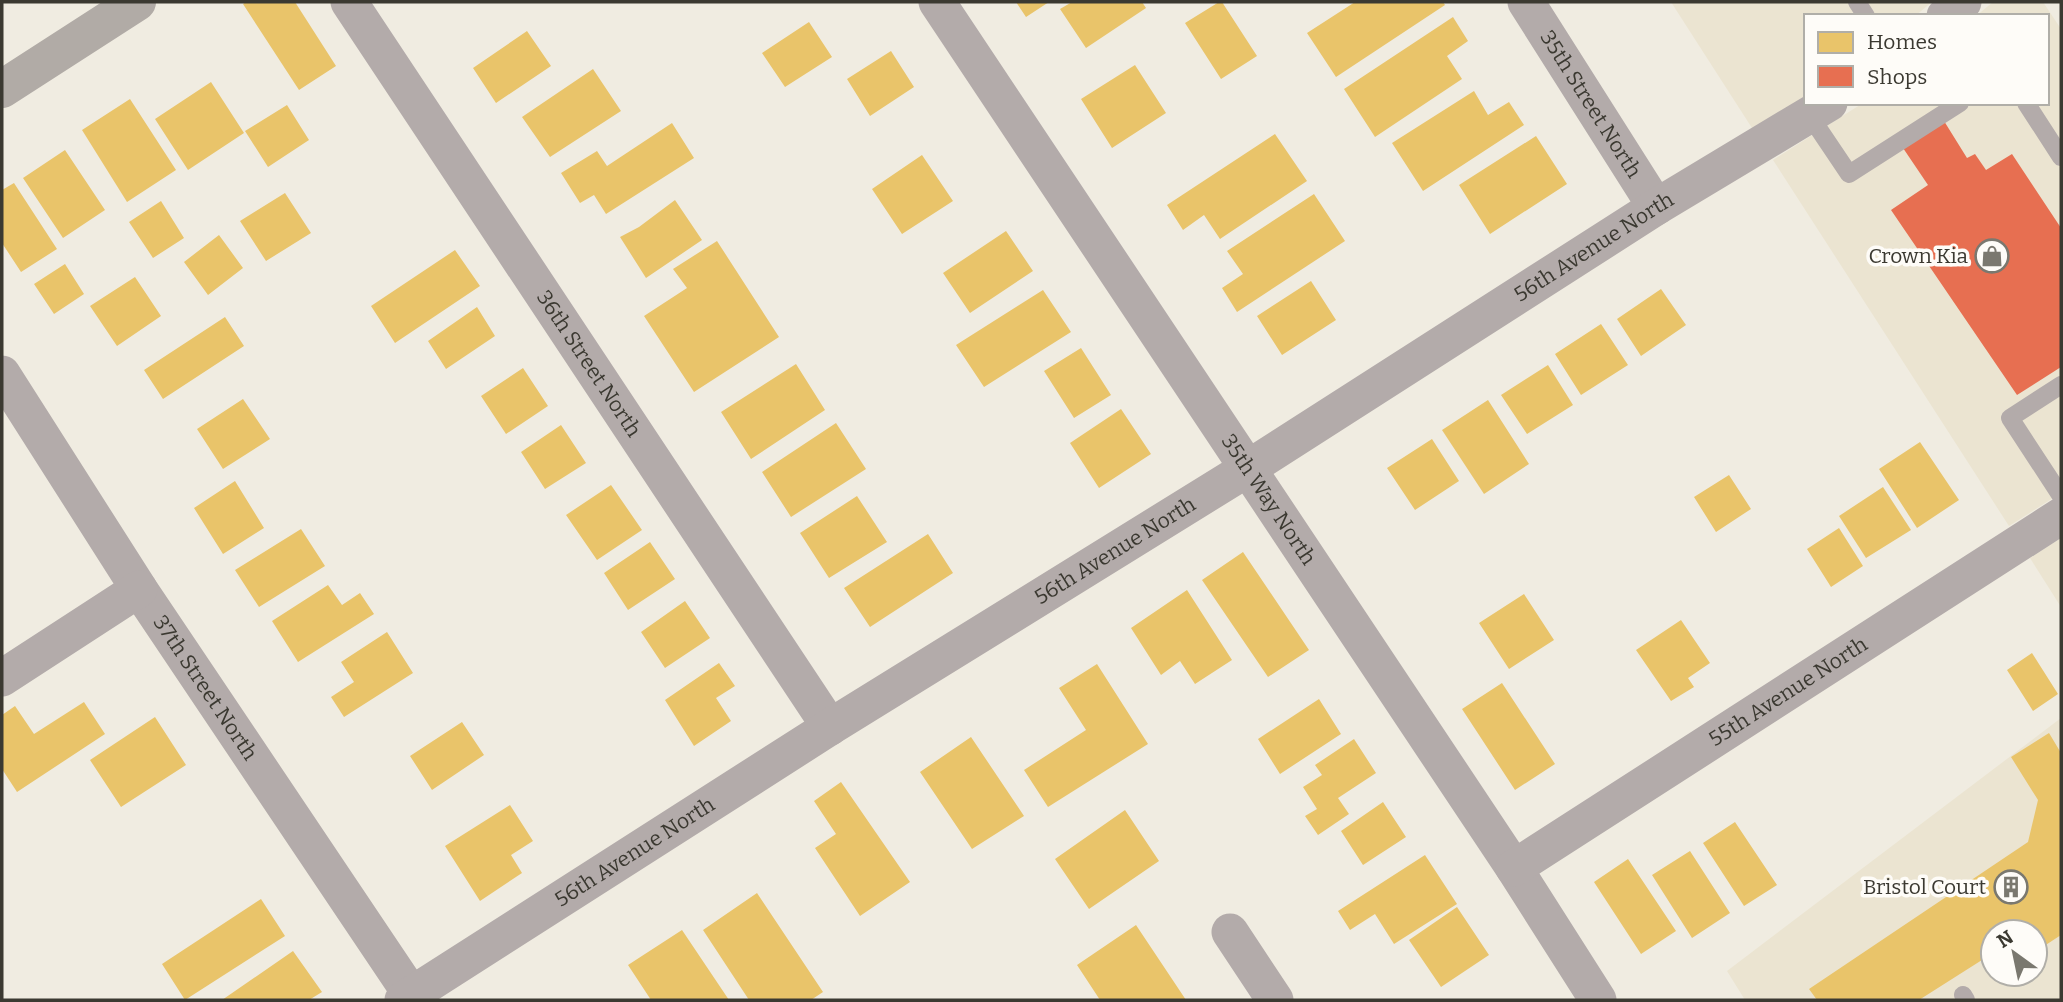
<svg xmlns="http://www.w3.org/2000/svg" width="2063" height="1002" font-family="Bitter,serif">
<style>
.built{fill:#ebe4d1;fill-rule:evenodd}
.homes{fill:#e9c46a}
.shops{fill:#e76f51}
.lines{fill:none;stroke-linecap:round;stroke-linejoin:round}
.lane{stroke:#b3abaa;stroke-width:18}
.street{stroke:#b3abaa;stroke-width:37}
.secondary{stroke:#b1aba6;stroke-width:38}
.labels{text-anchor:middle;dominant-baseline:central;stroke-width:7;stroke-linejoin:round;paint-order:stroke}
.street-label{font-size:21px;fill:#3b3931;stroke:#fefcf8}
.poi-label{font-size:21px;fill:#3b3931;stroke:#fefcf8;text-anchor:end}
</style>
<rect width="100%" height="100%" fill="#f0ece1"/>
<path class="built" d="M1671 2H1932L1915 16H1806V96L1752 128Z
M1993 2H2043L2061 29V493L2009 526 1773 160 1863 103H2047V16H1976Z
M2061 538V607L2030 558Z
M2061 718V1000H1745L1727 971ZM1993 932H2035V974H1993Z"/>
<path class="homes" d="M246 2H295L336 66 299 90 243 4Z
M1016 2H1049L1026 17Z
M1072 2H1142L1146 8 1086 48 1060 9Z
M1219 2H1222L1257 56 1221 79 1185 23Z
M1355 2H1443L1445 5 1336 77 1307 33Z
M1453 17 1468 41 1447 56 1462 79 1375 137 1344 89Z
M809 22 832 57 785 87 762 53Z
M527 31 551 66 496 103 473 68Z
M891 51 914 87 870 116 847 79Z
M1135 65 1166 113 1112 148 1081 99Z
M593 69 621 111 550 157 522 117Z
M211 82 244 133 188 170 155 119Z
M1474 91 1488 115 1509 102 1524 125 1423 191 1392 143Z
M130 99 176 170 127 202 82 130Z
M287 105 309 140 268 167 245 131Z
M672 123 694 158 606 214 594 195 580 203 561 173 597 151 607 166Z
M1275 134 1307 181 1220 239 1204 215 1183 230 1167 205Z
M1536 136 1567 184 1490 234 1459 185Z
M65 150 105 210 63 238 23 178Z
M922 155 953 201 902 234 872 189Z
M14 183 57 249 21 272 2 243V190Z
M285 193 311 233 266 261 240 221Z
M1314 194 1345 241 1237 312 1222 288 1243 274 1227 251Z
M675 200 702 240 646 278 620 237 639 227Z
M161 201 184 238 153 258 129 222Z
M1006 231 1033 271 970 313 943 273Z
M219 235 243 268 208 295 184 262Z
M717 241 779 337 694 392 644 316 687 288 673 269Z
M455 250 480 286 395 343 371 306Z
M65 264 84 294 54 314 34 284Z
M135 277 161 316 117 346 90 306Z
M1311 281 1336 320 1282 355 1257 316Z
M1661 289 1686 325 1641 356 1617 319Z
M1043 290 1071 332 984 387 956 345Z
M477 307 495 336 446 369 428 341Z
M225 317 244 346 163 399 144 370Z
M1601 324 1628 365 1581 395 1555 354Z
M1081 348 1111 395 1074 418 1044 371Z
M796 364 825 410 751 459 721 412Z
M1548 365 1573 405 1527 434 1501 395Z
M523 368 548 406 506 434 481 396Z
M243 399 270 439 223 469 197 429Z
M1488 400 1529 464 1484 494 1442 430Z
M1121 409 1151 454 1099 488 1070 443Z
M836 423 866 469 791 517 762 472Z
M561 425 586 463 545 489 521 452Z
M1432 439 1459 481 1415 510 1387 468Z
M1920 442 1959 500 1917 528 1879 469Z
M1729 475 1751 509 1716 532 1694 497Z
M235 481 264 528 223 554 194 508Z
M611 485 642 530 597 560 566 515Z
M1883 487 1911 530 1866 558 1839 516Z
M857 496 887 542 829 578 800 533Z
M1839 528 1863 566 1831 587 1807 549Z
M301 529 325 566 259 607 235 570Z
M928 534 953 573 870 627 844 588Z
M650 542 675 579 628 610 604 573Z
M1243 552 1309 650 1268 677 1202 580Z
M328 585 342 605 360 593 374 614 298 662 272 621Z
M1187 590 1232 660 1195 684 1180 661 1161 675 1131 628Z
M1524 594 1554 640 1509 669 1479 623Z
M685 601 710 638 665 668 641 632Z
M1681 620 1710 663 1688 678 1694 687 1671 701 1636 650Z
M387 632 413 673 344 717 331 697 354 682 341 662Z
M2032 653 2058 694 2033 711 2007 670Z
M719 663 735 686 716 698 731 721 694 746 665 700Z
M1097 664 1148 744 1048 807 1024 770 1086 730 1059 688Z
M1502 683 1555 764 1515 790 1462 709Z
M1319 699 1341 734 1280 774 1258 739Z
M84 702 105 734 17 792 2 769V715L15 706 34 734Z
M155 717 186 765 121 807 90 760Z
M462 722 484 755 432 790 410 756Z
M2049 733 2061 753V935L2035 952V932H1993V953L1919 1000H1817L1809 989 2028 842 2038 800 2011 757Z
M971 737 1024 816 972 849 920 772Z
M1354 739 1376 773 1338 798 1349 814 1318 835 1305 816 1317 809 1303 787 1322 775 1315 765Z
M841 782 910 882 860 916 815 848 836 834 814 801Z
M1383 802 1406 837 1363 865 1341 831Z
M510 805 533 841 511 855 522 873 480 901 445 846Z
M1125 810 1159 861 1089 909 1055 859Z
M1735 822 1777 885 1744 906 1703 843Z
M1690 851 1730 913 1692 938 1652 875Z
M1425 855 1457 904 1394 944 1375 914 1350 930 1338 911Z
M1628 859 1676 931 1641 954 1594 882Z
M757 893 823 992 811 1000H749L703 930Z
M261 899 285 936 185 1000 162 964Z
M1457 907 1489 955 1441 987 1409 940Z
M1136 925 1186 1000H1100L1077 965Z
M682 930 729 1000H651L628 965Z
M293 951 322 992 309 1000H222Z"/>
<path class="shops" d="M1944 121 1967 158 1975 154 1986 170 2012 154 2061 228V367L2017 395 1891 210 1928 185 1903 148Z"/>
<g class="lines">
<path class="lane" d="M1857 2 1866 16
M2026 103 2061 157
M1810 116 1849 174 1960 103
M2061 385 2010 418 2061 496
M1963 995 1966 1000"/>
<g class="street">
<path id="s1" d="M349 2 830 727"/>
<path id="s2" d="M937 2 1514 868 1598 1000"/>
<path id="s3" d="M1526 2 1656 207"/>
<path d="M1945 16 1963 2"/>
<path id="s4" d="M2 374 139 589 415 1000"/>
<path d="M2 678 139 589"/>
<path id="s5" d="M1514 868 2061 516"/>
<path d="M1230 932 1275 1000"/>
<path id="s6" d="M403 1000 830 727 1247 469 1656 207 1829 103"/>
</g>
<path class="secondary" d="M2 89 137 2"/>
</g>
<defs>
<symbol id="shop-ring" viewBox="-11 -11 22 22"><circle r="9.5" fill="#fefcf8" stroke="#7a786f" stroke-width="1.5"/><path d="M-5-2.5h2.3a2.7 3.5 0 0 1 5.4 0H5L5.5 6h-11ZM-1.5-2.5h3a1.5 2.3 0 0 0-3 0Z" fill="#7a786f"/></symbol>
<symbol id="building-ring" viewBox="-11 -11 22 22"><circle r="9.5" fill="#fefcf8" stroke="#7a786f" stroke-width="1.5"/><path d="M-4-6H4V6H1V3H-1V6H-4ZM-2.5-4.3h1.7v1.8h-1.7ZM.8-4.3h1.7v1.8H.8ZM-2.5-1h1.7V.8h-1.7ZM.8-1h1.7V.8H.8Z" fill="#7a786f"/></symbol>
</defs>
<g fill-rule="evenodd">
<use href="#shop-ring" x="1973" y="237" width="38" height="38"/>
<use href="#building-ring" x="1992" y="868" width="38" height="38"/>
</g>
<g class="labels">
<g class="street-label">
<text stroke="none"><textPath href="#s3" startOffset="121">35th Street North</textPath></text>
<text stroke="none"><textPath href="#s6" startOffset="1409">56th Avenue North</textPath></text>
<text stroke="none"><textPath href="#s1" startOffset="434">36th Street North</textPath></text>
<text stroke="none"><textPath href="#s2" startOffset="598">35th Way North</textPath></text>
<text stroke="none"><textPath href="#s6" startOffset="842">56th Avenue North</textPath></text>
<text stroke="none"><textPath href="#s4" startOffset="374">37th Street North</textPath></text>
<text stroke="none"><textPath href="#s5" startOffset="326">55th Avenue North</textPath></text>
<text stroke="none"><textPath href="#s6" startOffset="275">56th Avenue North</textPath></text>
</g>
<g class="poi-label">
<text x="1968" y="256">Crown Kia</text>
<text x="1986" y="887">Bristol Court</text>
</g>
</g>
<rect width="2063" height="1002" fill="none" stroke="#3b3931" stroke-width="7"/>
<rect x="1804" y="14" width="245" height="91" fill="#fefcf8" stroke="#b0aea8" stroke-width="2"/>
<rect x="1818" y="32" width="35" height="21" fill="#e9c46a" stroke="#b0aea8" stroke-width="2"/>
<text x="1867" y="49" font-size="21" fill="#3b3931">Homes</text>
<rect x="1818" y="66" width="35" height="21" fill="#e76f51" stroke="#b0aea8" stroke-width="2"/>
<text x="1867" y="84" font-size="21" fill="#3b3931">Shops</text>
<g transform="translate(2014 953) rotate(327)"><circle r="33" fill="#fefcf8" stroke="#b0aea8" stroke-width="2"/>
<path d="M0-5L12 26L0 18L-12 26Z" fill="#7a786f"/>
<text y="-10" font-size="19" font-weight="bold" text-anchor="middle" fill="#3b3931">N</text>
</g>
</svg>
